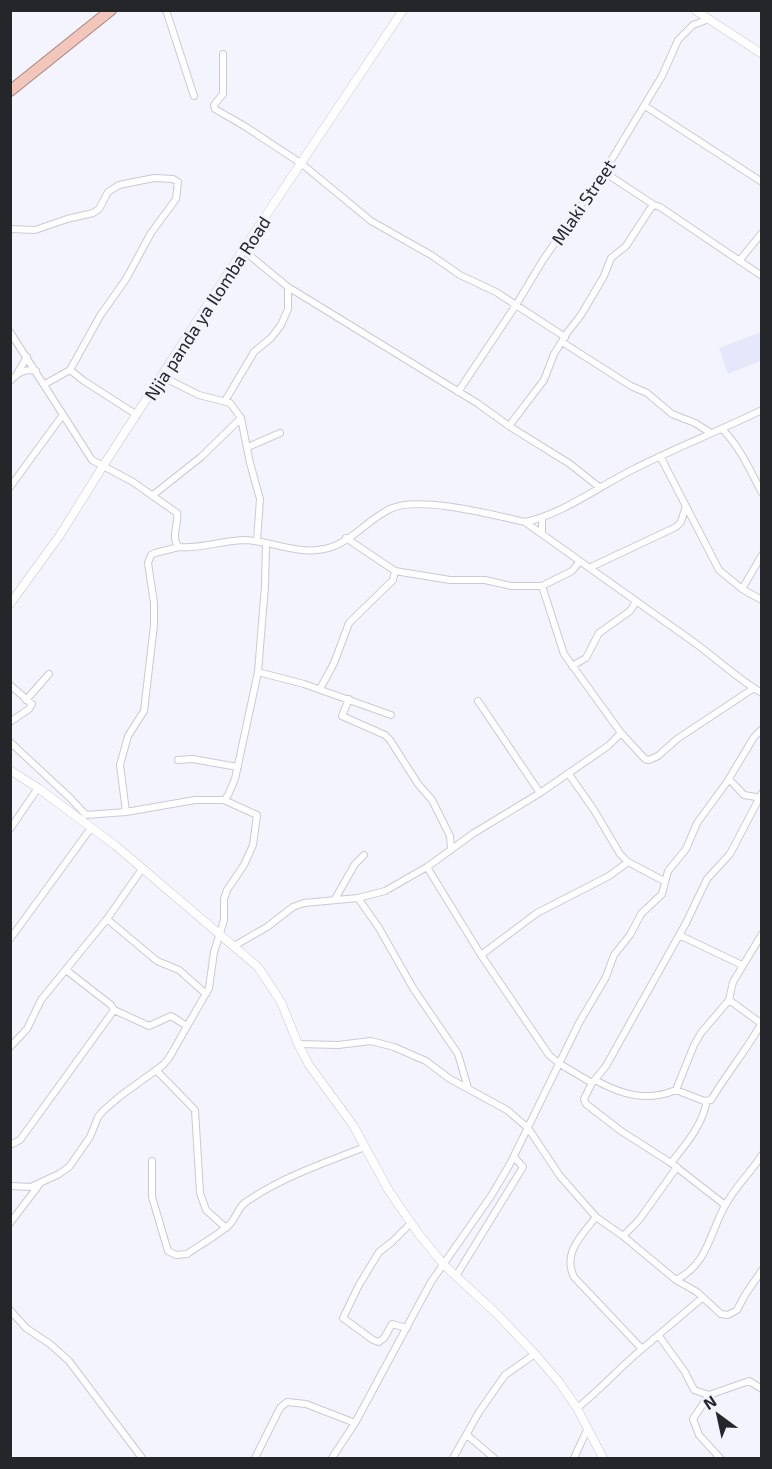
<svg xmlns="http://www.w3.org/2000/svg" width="772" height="1469" font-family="'Exo 2',sans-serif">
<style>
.built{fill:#e5e8fb}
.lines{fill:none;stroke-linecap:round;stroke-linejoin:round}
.minor-casing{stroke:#c9cad5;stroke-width:8}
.tertiary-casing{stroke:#c9cad5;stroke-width:9}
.trunk-casing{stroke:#a9857e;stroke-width:12}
.minor{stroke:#fff;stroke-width:6}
.tertiary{stroke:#fff;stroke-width:8}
.trunk{stroke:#f3c6bc;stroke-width:10}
.labels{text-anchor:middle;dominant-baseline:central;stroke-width:6;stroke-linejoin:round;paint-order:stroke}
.street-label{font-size:18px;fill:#25262a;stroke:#f3f4fd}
</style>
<rect width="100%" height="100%" fill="#f3f4fd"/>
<path class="built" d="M761 332V361L728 374 719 348Z"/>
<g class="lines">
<defs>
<path id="minor" d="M166 10 194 96
M223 54V94L214 105 215 109 246 127 302 164 371 221 431 255 460 275 496 292 565 337
M645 106 762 182
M604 172 654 205
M10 229 35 230 67 219 93 213 99 209 108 192 119 185 154 178 173 179 178 182 176 199 151 233 126 279 100 316 70 370 45 384
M243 250 288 287 477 403 509 426 570 464 599 487
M739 261 762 233
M10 332 92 460 133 482 177 513C179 524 170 538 179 547 200 549 221 541 243 540 269 540 297 555 324 549 349 545 368 519 390 509 418 495 494 515 525 522 563 514 598 487 632 470 675 448 719 431 762 410
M562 342 631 386 647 393 672 414 695 423 711 433
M70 370 84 381 137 415
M18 372 27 357
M161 376 199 395 230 403 241 418 250 463 260 499 257 541
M10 381C18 373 25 368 36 371
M458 392 516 305 543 260 604 172 662 76 678 40 693 25 709 19
M225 401 254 352 271 338 281 325 288 309V287
M509 426 544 380 554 354 567 333 581 315 604 276 611 258 626 246 650 209 654 205 660 207 762 276
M722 429C740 447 750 470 762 493
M248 447 280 433
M660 456 719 570 742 589 762 600
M10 487 62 416
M153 495 201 457 241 418
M542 517V534
M525 522C582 562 638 603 695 643 717 659 738 679 762 693
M346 538 395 571 450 580H485L511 586H542L572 571 580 561
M591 567 676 527 681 522 686 506
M542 586 564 654 621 733 645 759 649 760 658 756 677 739 754 688
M742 589 762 555
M572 666 586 658 599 633 630 611 636 602
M258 672 304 684 391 715
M10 685 32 704 29 709 10 722
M320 689 334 663 349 623 393 580 395 571
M349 699 342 716 385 735 390 740 418 784 432 800 450 836 451 849
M26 700 49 674
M478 701 540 793
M10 742 69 797 86 815 126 812 195 800H224L228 795 235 779 258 672 265 586 266 544
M178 760 192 759 238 767
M568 773 594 810 620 854 628 862 664 881
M729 779 744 795 762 798
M126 812 120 765 128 736 144 711 154 625V603L148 563 151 555 155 553 179 547
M10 829 38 788
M427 867 481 955 549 1055 560 1064 592 1083
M358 898 379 928 413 988 458 1054 468 1088
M335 899 355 864 364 855
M107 919 157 961 179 970 206 994
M679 935 742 965
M10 939 91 828
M234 946 267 927 293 907 304 903 358 898 385 891 427 867 474 833 540 793 608 746 621 733
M481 955 537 913 609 876 628 862
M729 1000 762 1024
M114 1010 149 1026 171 1016 187 1026
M298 1044 338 1045 371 1041 394 1047 426 1061 450 1079 507 1110 528 1128 560 1176 596 1217 623 1236 676 1280 697 1292 721 1314 728 1315 737 1310 745 1295 762 1270
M10 1047 27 1029 41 1000 107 919 142 869
M156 1070 195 1110 200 1193 206 1210 226 1228
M595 1080C622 1095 647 1102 676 1090L694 1045 701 1033 729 1000 733 982 762 934
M676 1090 704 1101 711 1100C727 1073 746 1051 761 1024
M10 1145 20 1140 114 1010 111 1005 66 970
M152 1161V1197L168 1251 176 1255 187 1254C201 1244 217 1236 230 1224 236 1218 238 1207 246 1202 282 1177 324 1163 365 1147
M671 1163C686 1144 702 1126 707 1101
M10 1186 31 1187 59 1174 69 1167 90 1137 98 1117 103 1111 119 1097 163 1065 169 1058 209 988 214 952 224 920V899L227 890 244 865 253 845 257 815 224 800
M725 1205 671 1163 621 1131 586 1104 584 1099 592 1083 606 1066 635 1014 686 923 707 879 730 854 762 793
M596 1217C582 1235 562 1253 574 1277L642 1349
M10 1223 39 1185
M623 1236 639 1220 677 1167
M456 1276 523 1167 514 1157
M676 1280C709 1263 709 1233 726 1204 736 1186 751 1172 762 1155
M10 1310 26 1328 50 1344 69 1361 142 1458
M407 1328 392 1324 384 1338 379 1342 373 1340 343 1318 359 1285 379 1252 392 1242 411 1223
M659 1336 685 1372 694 1390 709 1395 749 1381 762 1389
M709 1395 693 1419 699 1435 720 1458
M577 1408C600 1390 619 1368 642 1349 662 1332 682 1315 702 1298
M467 1435 494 1458
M255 1458 280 1408 287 1402 306 1404 355 1423
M332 1458 355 1423 431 1282 491 1196 510 1164 579 1023 606 977 614 955 630 935 641 914 662 894 668 871 686 849 697 823 727 782 754 737 762 729
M453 1458 479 1412 505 1375 535 1354
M574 1458 587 1430"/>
<path id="tertiary" d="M695 10 762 54
M10 604 60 535 103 466 243 250 403 10
M10 770 38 788 116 846 258 967 281 1002 298 1044 309 1065 353 1125 389 1191 418 1233 444 1265 496 1313 535 1354 559 1382 577 1408 603 1458"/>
<path id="trunk" d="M10 91 111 10"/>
</defs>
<use href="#minor" class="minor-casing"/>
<use href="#tertiary" class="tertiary-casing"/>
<use href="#trunk" class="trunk-casing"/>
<use href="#minor" class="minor"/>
<use href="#tertiary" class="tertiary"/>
<use href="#trunk" class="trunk"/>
</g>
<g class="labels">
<g class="street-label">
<text transform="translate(583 202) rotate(-56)">Mlaki Street</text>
<text transform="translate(207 308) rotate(-57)">Njia panda ya Ilomba Road</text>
</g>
</g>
<rect width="772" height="1469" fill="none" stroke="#25262a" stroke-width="24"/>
<g transform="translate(718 1415) rotate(327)" stroke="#f3f4fd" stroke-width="4.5" paint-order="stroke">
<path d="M0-4.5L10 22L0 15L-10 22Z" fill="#25262a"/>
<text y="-9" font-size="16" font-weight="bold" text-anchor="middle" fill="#25262a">N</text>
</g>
</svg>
